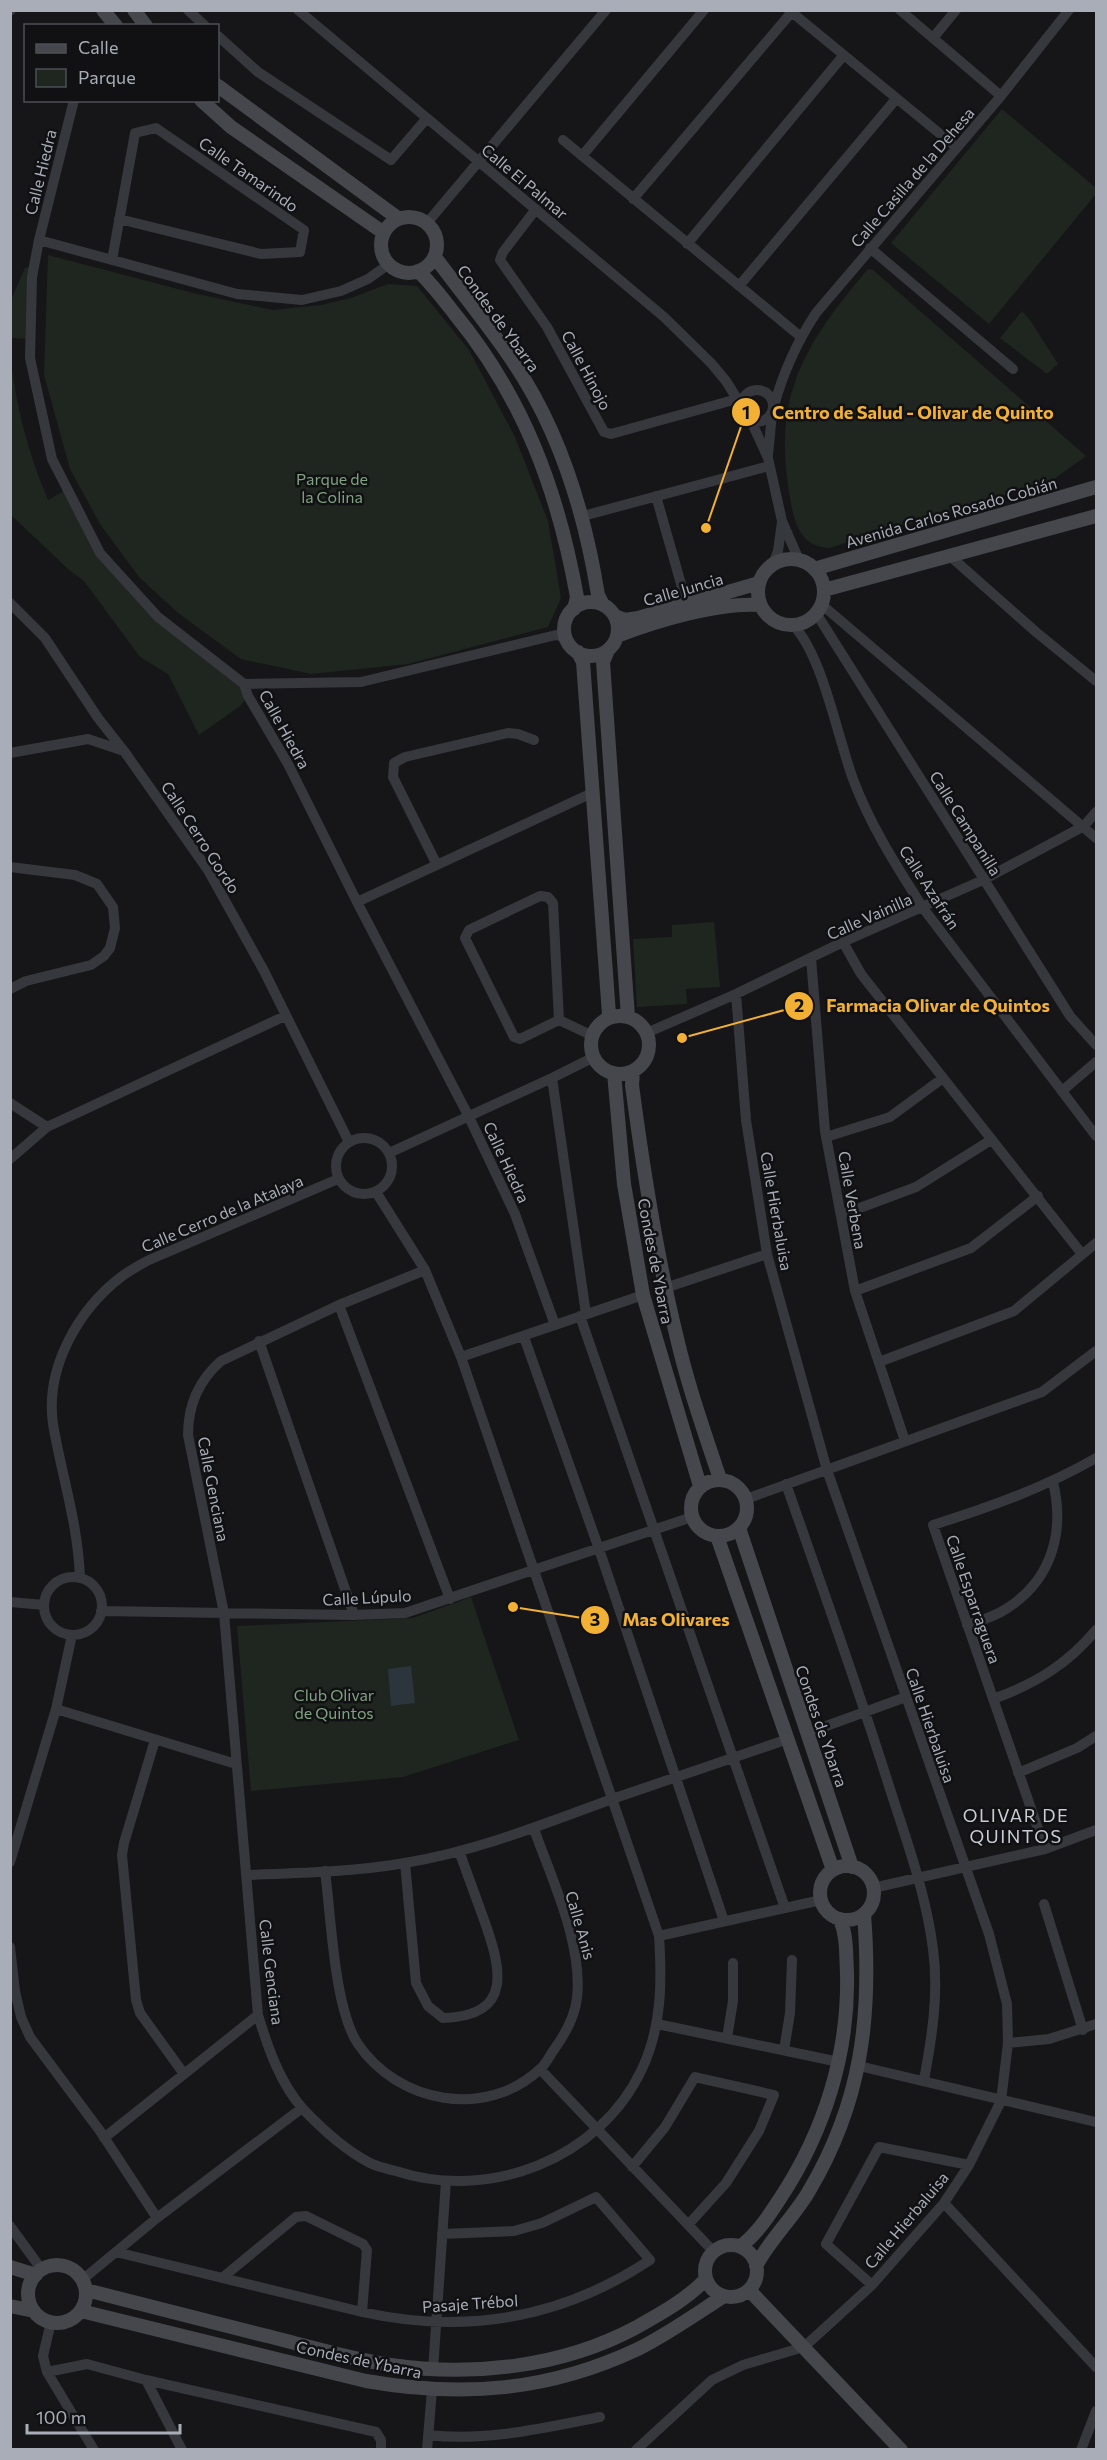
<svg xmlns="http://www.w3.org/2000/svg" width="1107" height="2460" font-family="Commissioner,sans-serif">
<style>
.green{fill:#1e261f}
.water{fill:#2c353c}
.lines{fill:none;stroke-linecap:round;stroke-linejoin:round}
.minor{stroke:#37383d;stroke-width:10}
.secondary{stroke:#45474d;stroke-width:14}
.labels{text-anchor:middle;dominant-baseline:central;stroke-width:5;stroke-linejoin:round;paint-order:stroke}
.street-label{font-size:16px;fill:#a8adb8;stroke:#111113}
.park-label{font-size:16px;fill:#7fa381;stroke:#111113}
.neighbourhood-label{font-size:18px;letter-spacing:1.5px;fill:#c9ccd4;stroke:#111113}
.leader{fill:none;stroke:#f2b134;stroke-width:2}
.callout-dot{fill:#f2b134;stroke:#111113;stroke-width:2}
.mark-label{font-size:18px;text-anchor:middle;font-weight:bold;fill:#111}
.callout-label{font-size:18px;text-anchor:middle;font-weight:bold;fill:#f2b134;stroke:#111113;stroke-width:5;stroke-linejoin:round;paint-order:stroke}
</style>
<rect width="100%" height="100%" fill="#161618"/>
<path class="green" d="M1002 109 1096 188V194L989 324 891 243Z
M48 255 193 293 273 310 321 305 351 298 388 284 417 286 469 350 515 437 548 521 561 598 548 627 408 664 311 674 241 659 178 613 139 577 100 524 70 469 44 375Z
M35 265 31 339 11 338V300L25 268Z
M868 269 873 270 1086 456 1050 482 829 548C805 547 796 529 792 508 770 401 800 349 868 269Z
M1022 311 1030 320 1058 364 1047 374 1000 338Z
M10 355C16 406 28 453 48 500L67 489 100 553 158 617 244 684 248 696 240 706 199 735 168 674 140 657 84 581 68 569 11 515Z
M714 922 720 987 686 989 687 1004 637 1007 633 939 672 937V925Z
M471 1597 519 1740 403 1777 251 1791 237 1626 413 1618Z"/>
<path class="water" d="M411 1666 415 1703 391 1706 388 1669Z"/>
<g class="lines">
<path class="minor" d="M188 10 205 26
M298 10 664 317 711 363 726 381 741 405
M789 10 956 147
M900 10 1001 96
M10 11 11 10
M218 36 258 72 391 160 427 118
M933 38 956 10
M74 100 39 240 32 277 30 358 52 459 100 553 158 617 244 684 248 696 288 764 357 902 469 1117 515 1214 555 1325
M563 140 801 337
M582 156 704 10
M633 199 791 13
M536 209 503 252 500 260 547 327 604 432 611 434 737 399
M427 223 606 10
M39 240 237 294 302 300 341 291 368 279 389 264
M687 244 843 56
M870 248 1013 369
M112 260 135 133 156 128 304 230 300 252 261 254 119 219
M739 286 896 99
M741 406a16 16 0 1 1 32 0a16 16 0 1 1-32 0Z
M774 406C783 373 797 342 816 313L1001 96 1069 10
M751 421 768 458 782 521 799 560
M768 455 772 414
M656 496 687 605
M583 516 769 466
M950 556 1036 632 1096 681
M773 564 778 551 782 522
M10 603 45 638 98 718 124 751 208 870 264 971 349 1142
M821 604 1096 838
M816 613 1070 1016 1096 1045
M793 625C823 656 837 736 853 779 870 825 897 867 923 908L1096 1136
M244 684 361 682 556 635 566 637
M10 753 88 739 124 751
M437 865 393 777 394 763 405 757 508 733 518 734 534 740
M10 867 75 875 97 884 113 907 115 928 110 948 104 956 91 965 26 981 10 989
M357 902 592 793
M843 942 861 974 1082 1254
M811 958 825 1131 855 1291 905 1441
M559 1020 553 903 548 897 540 896 469 930 465 938 514 1037 520 1039 559 1020 593 1036
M648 1036 651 1031 736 994 843 942 983 880 1084 826 1096 812
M552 1078 586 1314
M1062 1091 1096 1062
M10 1103 47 1127
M826 1137 890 1117 943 1078
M336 1166a28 28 0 1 1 56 0a28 28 0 1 1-56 0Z
M389 1153 552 1078 594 1057
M10 1159 47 1127 285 1016
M376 1192 425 1270 339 1305 221 1361C198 1381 188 1405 188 1435L224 1613 258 2015C268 2048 280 2083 303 2109 322 2129 345 2150 370 2163 378 2167 388 2169 396 2171 489 2202 600 2159 642 2069 662 2026 662 1981 659 1936L461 1357 425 1270
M841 1215 916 1187 991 1140
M665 1288 767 1254
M855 1291 971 1248 1038 1196
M339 1305 450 1599
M580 1316 785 1908
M524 1337 599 1549 724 1921
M259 1341 354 1615
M461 1357 643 1295
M879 1362 1014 1311 1096 1243
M786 1484C821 1584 857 1684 889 1786 906 1839 926 1893 933 1949 939 1993 932 2037 924 2080
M746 1499 1042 1392 1096 1351
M44 1606a29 29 0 1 1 58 0a29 29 0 1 1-58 0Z
M80 1578C78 1523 62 1477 53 1424 45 1368 78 1310 121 1277 130 1270 140 1265 149 1260L338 1179
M10 1602 44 1605
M101 1611 354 1615 405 1613 692 1517
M967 1625C980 1621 994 1617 1006 1609 1052 1580 1065 1532 1053 1482
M993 1699C1035 1684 1068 1664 1096 1630
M56 1709 236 1764
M807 1733 906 1697
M155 1740 124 1843 122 1855 136 2000 140 2013 184 2074
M1018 1773 1077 1748 1096 1736
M1045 1849 933 1525C990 1507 1044 1488 1096 1458
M10 1862 56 1709 72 1635
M405 1863 416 1983 428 2006 443 2018C515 2016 501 1967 483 1917 475 1895 467 1873 459 1851
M325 1871C331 1915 334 2009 358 2044 398 2103 486 2120 540 2069 545 2065 549 2057 553 2051 564 2036 575 2017 577 1998 583 1944 552 1880 534 1829
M246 1875C299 1873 353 1872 405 1863 478 1851 546 1823 615 1798 672 1778 730 1759 788 1739
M873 1888 1045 1849 1096 1830
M1044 1904 1083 2030
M659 1936 821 1900
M10 1947 15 1991 21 2017 30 2037 100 2131 157 2218
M657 2024 839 2062
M727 2038 733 2001V1963
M1008 2043 1049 2039 1096 2024
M784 2050 790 2013 792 1960
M859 2066 1096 2122
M540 2069 713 2251
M104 2138 258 2015
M632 2167 665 2127 695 2077 774 2095 759 2131 726 2183 688 2225
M944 2203 1096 2367
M10 2226 42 2270
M116 2252 362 2312C466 2335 561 2319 650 2260L596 2197 542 2223 514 2231 442 2234
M222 2278 296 2217 306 2216 363 2244 367 2250 362 2312
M82 2280 157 2218 302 2108
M872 2285 826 2244 879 2147 969 2165
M51 2322 43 2356 47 2372 94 2450
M433 2370 446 2181
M47 2372 87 2364 146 2380 376 2432 381 2440V2450
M146 2380 182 2450
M428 2435C485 2442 543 2428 600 2417
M427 2450 432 2390
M636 2450 712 2380 743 2365 804 2347 872 2285 944 2203 969 2165 1001 2101 1008 2043 1007 2004 989 1934 827 1470 767 1254 746 1120 736 994
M1081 2450 1096 2411"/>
<path class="secondary" d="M103 10 116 26
M134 10 146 26
M218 86 399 219
M201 100 231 127 384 233
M381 245a28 28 0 1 1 56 0a28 28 0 1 1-56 0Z
M435 257C461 292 490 327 514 363 561 433 585 514 598 595L603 605
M418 271C432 284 443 299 454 313 524 398 558 491 577 597L574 609
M758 592a33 33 0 1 1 66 0a33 33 0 1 1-66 0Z
M814 569 1096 487
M824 590 1096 516
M564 629a27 27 0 1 1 54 0a27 27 0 1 1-54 0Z
M615 616 625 620 638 618 759 583
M617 636C656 621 719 602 760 605
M608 650 603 662 628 1017
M578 652 583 662 609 1014 607 1019
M591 1045a29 29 0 1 1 58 0a29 29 0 1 1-58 0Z
M633 1071 632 1085C643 1169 656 1252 676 1334 687 1383 704 1431 720 1479
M614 1073 624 1184 643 1295 700 1486
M691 1508a28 28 0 1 1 56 0a28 28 0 1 1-56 0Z
M739 1528 852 1867
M717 1536 833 1870
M820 1893a27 27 0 1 1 54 0a27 27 0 1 1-54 0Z
M705 2271a26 26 0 1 1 52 0a26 26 0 1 1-52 0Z
M741 2246C758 2233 770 2214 781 2197 825 2130 849 2052 847 1973 846 1954 847 1936 840 1919
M28 2294a29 29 0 1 1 58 0a29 29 0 1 1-58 0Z
M756 2266C770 2239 794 2217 809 2191 862 2102 872 2015 864 1914
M10 2267 36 2275
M86 2290C145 2305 204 2320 263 2335 305 2345 348 2359 391 2365 472 2377 562 2367 635 2328 660 2314 686 2300 706 2279
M750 2291 901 2450
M10 2306 34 2311
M81 2311 366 2381C463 2398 549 2391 638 2349 668 2334 696 2314 724 2296"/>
</g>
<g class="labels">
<g class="street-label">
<text transform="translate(40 172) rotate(-76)">Calle Hiedra</text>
<text transform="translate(249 174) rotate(35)">Calle Tamarindo</text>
<text transform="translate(912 177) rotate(-49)">Calle Casilla de la Dehesa</text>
<text transform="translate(525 181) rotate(40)">Calle El Palmar</text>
<text transform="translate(499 318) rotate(54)">Condes de Ybarra</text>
<text transform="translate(587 370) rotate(62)">Calle Hinojo</text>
<text transform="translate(951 512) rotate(-16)">Avenida Carlos Rosado Cobián</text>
<text transform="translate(683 589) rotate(-16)">Calle Juncia</text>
<text transform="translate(285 729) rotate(61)">Calle Hiedra</text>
<text transform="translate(966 823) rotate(58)">Calle Campanilla</text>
<text transform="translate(201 837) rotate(57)">Calle Cerro Gordo</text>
<text transform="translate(930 887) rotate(57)">Calle Azafrán</text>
<text transform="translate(869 916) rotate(-24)">Calle Vainilla</text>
<text transform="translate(507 1162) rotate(65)">Calle Hiedra</text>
<text transform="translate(853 1200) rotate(80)">Calle Verbena</text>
<text transform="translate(777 1211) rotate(80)">Calle Hierbaluisa</text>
<text transform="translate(222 1213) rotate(-23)">Calle Cerro de la Atalaya</text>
<text transform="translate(656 1261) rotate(79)">Condes de Ybarra</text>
<text transform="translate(214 1489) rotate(79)">Calle Genciana</text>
<text transform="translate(367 1597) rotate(-3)">Calle Lúpulo</text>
<text transform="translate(974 1599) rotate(71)">Calle Esparraguera</text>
<text transform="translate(931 1725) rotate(71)">Calle Hierbaluisa</text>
<text transform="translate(822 1726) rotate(71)">Condes de Ybarra</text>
<text transform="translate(581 1925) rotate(74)">Calle Anis</text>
<text transform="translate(272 1972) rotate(83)">Calle Genciana</text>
<text transform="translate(906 2220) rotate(-50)">Calle Hierbaluisa</text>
<text transform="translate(470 2303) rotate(-4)">Pasaje Trébol</text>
<text transform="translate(359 2359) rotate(12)">Condes de Ybarra</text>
</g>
<g class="park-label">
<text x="332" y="478">Parque de<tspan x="332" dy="18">la Colina</tspan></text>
<text x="334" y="1694">Club Olivar<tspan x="334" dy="18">de Quintos</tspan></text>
</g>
<g class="neighbourhood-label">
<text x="1016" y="1815">OLIVAR DE<tspan x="1016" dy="21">QUINTOS</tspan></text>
</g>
</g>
<path class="leader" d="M706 528L746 412M682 1038L799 1006M513 1607L595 1620"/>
<g class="callout-dot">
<circle cx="706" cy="528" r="6"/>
<circle cx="682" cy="1038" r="6"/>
<circle cx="513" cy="1607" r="6"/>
<circle cx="746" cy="412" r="15"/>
<circle cx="799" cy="1006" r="15"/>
<circle cx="595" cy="1620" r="15"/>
</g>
<g class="mark-label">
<text x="746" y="419">1</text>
<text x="799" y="1012">2</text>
<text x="595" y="1626">3</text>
</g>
<g class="callout-label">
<text x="913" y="419">Centro de Salud - Olivar de Quinto</text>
<text x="938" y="1012">Farmacia Olivar de Quintos</text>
<text x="676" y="1626">Mas Olivares</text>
</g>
<rect width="1107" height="2460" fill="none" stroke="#a8adb8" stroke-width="24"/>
<rect x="24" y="24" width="195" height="78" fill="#111113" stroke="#4d4f55" stroke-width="1.5"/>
<rect x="36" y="44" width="30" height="9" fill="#45474d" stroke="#4d4f55" stroke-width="1.5"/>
<text x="78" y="54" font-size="18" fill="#a8adb8">Calle</text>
<rect x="36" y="69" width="30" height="18" fill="#1e261f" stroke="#4d4f55" stroke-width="1.5"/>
<text x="78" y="84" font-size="18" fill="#a8adb8">Parque</text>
<path d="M27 2424v9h153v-9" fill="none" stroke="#a8adb8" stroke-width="3"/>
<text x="36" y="2424" font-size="18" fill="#a8adb8" stroke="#111113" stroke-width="4.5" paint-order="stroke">100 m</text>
</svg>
